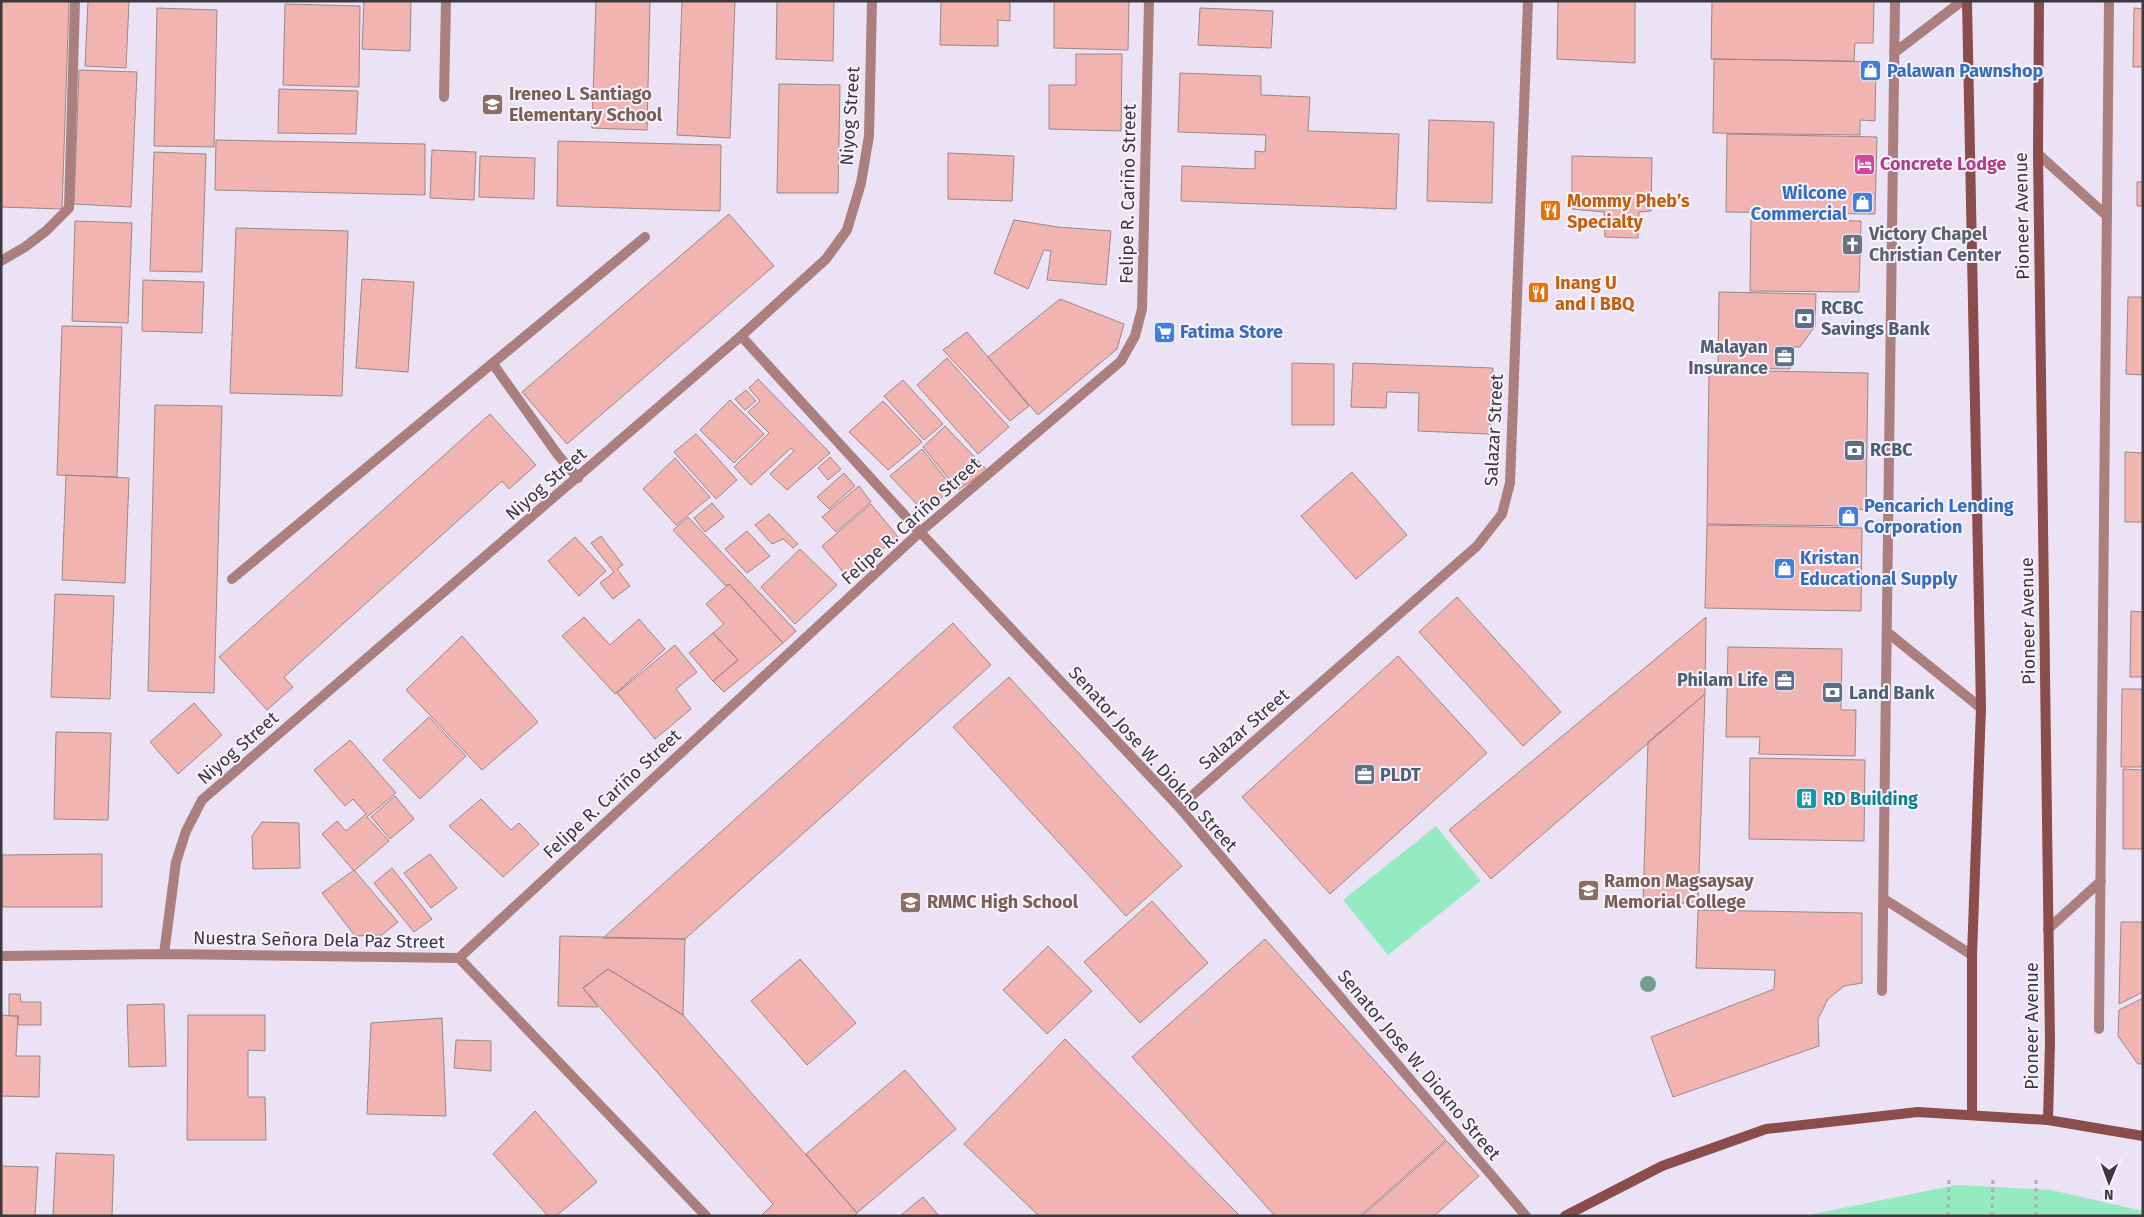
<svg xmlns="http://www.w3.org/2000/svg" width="2144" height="1217" font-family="'Fira Sans',sans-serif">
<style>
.green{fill:#94ebc1}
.building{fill:#f2b4b0;stroke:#9c8786}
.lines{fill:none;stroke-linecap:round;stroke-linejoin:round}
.path{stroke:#b3adbb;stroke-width:3;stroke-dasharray:4 4;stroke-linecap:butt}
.lane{stroke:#ab7f7d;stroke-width:10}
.street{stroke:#ab7f7d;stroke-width:10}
.secondary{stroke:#8a4d4b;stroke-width:10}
.tree{fill:#729d94}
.labels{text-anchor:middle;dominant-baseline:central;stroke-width:4;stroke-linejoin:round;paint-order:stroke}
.shop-label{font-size:18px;font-weight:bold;fill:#366cbe;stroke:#f7f2fd;text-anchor:start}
.education-label{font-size:18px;font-weight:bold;fill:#785e54;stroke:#f7f2fd;text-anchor:start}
.street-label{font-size:18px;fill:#3b383f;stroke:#f7f2fd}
.hotel-label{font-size:18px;font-weight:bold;fill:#b23c85;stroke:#f7f2fd;text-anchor:start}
.food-label{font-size:18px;font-weight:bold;fill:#c56008;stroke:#f7f2fd;text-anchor:start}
.worship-label{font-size:18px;font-weight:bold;fill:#5b616d;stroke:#f7f2fd;text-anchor:start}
.service-label{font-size:18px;font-weight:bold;fill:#4e5e75;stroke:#f7f2fd;text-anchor:start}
.culture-label{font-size:18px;font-weight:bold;fill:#0d838f;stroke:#f7f2fd;text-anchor:start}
</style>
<rect width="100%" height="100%" fill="#ebe3f5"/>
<path class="green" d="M1436 826 1481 881 1388 955 1343 900Z
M1956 1185 2051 1190 2143 1211V1216H1804Z"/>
<path class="building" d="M1 1H69L62 209 1 207Z
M88 1H129L126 68 85 66Z
M364 1H411L410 51 362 49Z
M596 1H650L647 130 592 128Z
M682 1H735L730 138 677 135Z
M777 1H834L833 61 776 59Z
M941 1H1010V21L998 20V46L940 45Z
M1054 1H1129L1128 50 1054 48Z
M1558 1H1635V63L1557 59Z
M1712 1H1874L1873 43H1855L1854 61 1711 59Z
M285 4 360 6 359 87 283 85Z
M157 8 217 10 214 147 154 146Z
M1200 8 1273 11 1271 48 1198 45Z
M2134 8 2143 9V67H2133Z
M1076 54H1122L1121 131 1049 129V85H1076Z
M1714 59 1876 62 1875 121 1860 120V135L1713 133Z
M79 70 137 72 131 207 74 204Z
M1180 73 1261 76V95L1310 97 1308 131 1399 134 1396 209 1181 201 1182 166 1255 169V151L1265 152 1266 135 1178 132Z
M779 84 840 85 838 193H777Z
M279 89 358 91 356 134 278 133Z
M1429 120 1494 122 1492 203 1427 201Z
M1727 134 1877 137 1875 214 1726 212Z
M216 140 425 144V195L215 190Z
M558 141 721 145 720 211 557 206Z
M432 150 476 152 474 200 430 198Z
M154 152 206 154 202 272 150 271Z
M948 153 1014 156 1012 201 948 199Z
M480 156 535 158 534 199 479 197Z
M1572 156 1652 158 1651 211 1639 212 1638 238 1605 237 1604 212 1572 209Z
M2137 182H2143V206H2137Z
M729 214 774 266 567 444 522 392Z
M1751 219 1861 221 1859 292 1750 291Z
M1014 220 1058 227 1111 231 1106 285 1047 280 1051 251 1044 250 1028 289 994 273Z
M75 221 132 223 128 323 72 321Z
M236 228 348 231 342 396 230 393Z
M362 279 414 282 408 372 356 368Z
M143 280 204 282 202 333 142 331Z
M1719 292 1816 294 1815 326 1800 347H1791L1790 369 1718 368Z
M2128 297H2143V375L2126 374Z
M1060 299 1124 324 1117 349 1038 415 988 357Z
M62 326 122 327 117 477 57 475Z
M967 332 1029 406 1010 421 943 350Z
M947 358 1009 427 978 454 917 385Z
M1292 363 1334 364V425H1292Z
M1353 363 1493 368 1490 434 1418 431 1419 393 1387 392 1386 408 1351 407Z
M1709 370 1868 373 1866 510 1854 509V526L1707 524Z
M758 379 830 453 787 490 770 474 794 451 791 448 751 485 734 467 769 433 748 412 760 401 749 388Z
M903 380 943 424 924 440 884 396Z
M746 390 756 401 745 410 735 399Z
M730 400 764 434 734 463 700 430Z
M883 401 922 442 888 470 849 432Z
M155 405 222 406 214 693 148 691Z
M490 414 536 465 509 489 502 481 284 677 293 687 267 710 219 657Z
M945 426 987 470 958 490 923 447Z
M696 434 737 480 716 499 674 452Z
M922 449 954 489 923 511 890 476Z
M2125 452 2143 453V522H2125Z
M830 457 841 469 828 480 818 468Z
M675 458 710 497 676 525 643 489Z
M1352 472 1407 535 1356 579 1301 516Z
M844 473 855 486 829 509 817 497Z
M66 475 129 478 125 583 62 580Z
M859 486 871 502 836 532 822 517Z
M712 503 724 517 705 532 694 518Z
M871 504 898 537 847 577 822 546Z
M769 514 798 544 793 548 783 539 772 544 755 525Z
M688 517 796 631 783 643 729 584 726 586 673 530Z
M1707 525 1862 528 1861 611 1705 608Z
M747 531 770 556 747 573 725 549Z
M601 536 623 565 617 569 630 586 613 599 600 583 614 572 591 543Z
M575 537 606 571 579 596 548 561Z
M800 549 837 585 795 624 761 587Z
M729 584 783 643 724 692 713 681 738 660 713 633 724 624 706 604Z
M55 594 114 596 110 699 51 697Z
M1457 597 1561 712 1523 746 1419 632Z
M2131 611 2143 612V677H2130Z
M584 617 610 645 639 619 665 649 615 694 562 636Z
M1706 617 1705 694 1491 879 1449 830Z
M953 623 991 665 825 814 685 939 603 938Z
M713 633 738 660 713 681 689 653Z
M462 636 538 722 482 770 406 690Z
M675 645 697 672 676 689 691 709 655 739 617 693Z
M1728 647 1842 649 1841 710H1856L1855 756 1759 754 1760 737H1726Z
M1398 656 1487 753 1330 894 1242 797Z
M1009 677 1182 866 1126 916 953 727Z
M2122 689H2143V767H2121Z
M1705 694 1698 903H1643L1648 742Z
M194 703 222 735 178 774 150 742Z
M429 717 466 756 420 799 383 760Z
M56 732 111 733 108 820 54 819Z
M350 740 396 793 367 817 389 841 354 871 322 834 337 821 346 831 366 814 353 799 345 806 314 770Z
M1750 758 1865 760 1864 841 1749 839Z
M2123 769 2143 770V849H2123Z
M395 796 414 819 390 839 371 817Z
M481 799 511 830 519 823 539 844 503 877 449 826Z
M262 822 299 823 300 868 253 869 252 836Z
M102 854V907H2V855Z
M430 854 457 888 431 908 404 873Z
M392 868 432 919 414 932 374 883Z
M354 870 398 922 382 935 355 936 322 893Z
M1152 901 1208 963 1140 1023 1084 962Z
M1698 910 1862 913V983L1844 986 1828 999 1818 1019 1819 1046 1673 1097 1651 1037 1774 989 1775 970 1696 968Z
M2121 922H2143V992L2119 1004Z
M560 936 685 939 683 1015 608 969 583 988 598 1007 558 1006Z
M1265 939 1446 1140 1360 1216H1275L1132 1057Z
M1048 946 1092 991 1047 1034 1003 990Z
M800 959 856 1023 807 1065 751 1001Z
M608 969 683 1015 857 1213 854 1216H761L773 1204 583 988Z
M9 994H20L21 1002H41V1025H18V1016H9Z
M2143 998V1064H2138L2118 1036 2119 1010Z
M164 1004 166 1066 129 1067 127 1005Z
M1 1015 18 1016 16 1056H40L39 1097 1 1096Z
M188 1015H265V1051L248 1050V1097H265L266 1140H187Z
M442 1018 446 1116 367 1114 371 1023Z
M1065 1039 1240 1216H1039L964 1144Z
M456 1040 491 1041V1071L454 1068Z
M905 1070 956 1129 857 1213 806 1154Z
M535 1111 597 1182 556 1216H548L493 1154Z
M1447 1141 1479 1176 1434 1216H1362Z
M56 1153 114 1155 112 1216H53Z
M1 1166 38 1167 35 1216H1Z
M923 1197 939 1216H900Z"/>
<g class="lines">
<path class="path" d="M1948 1216 1949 1176
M1992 1216 1993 1178
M2036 1216V1180"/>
<path class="lane" d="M1894 53 1962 1
M444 97 446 1
M2038 154 2107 216
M1 261 25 247 46 231 69 208 75 1
M493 364 558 455 578 478
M232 579 645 237
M1887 632 1981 708
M1884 899 1972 955
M2048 929 2101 881
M1882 991 1895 1
M2099 1029 2109 1"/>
<path class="street" d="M741 336 920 532 1179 807 1526 1216
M1179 807 1477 546 1502 514 1510 483 1528 1
M164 954 176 862 186 831 202 800 741 336 826 259 847 230 861 183 869 136 872 1
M1 956 164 954 459 958 706 1216
M459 958 920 532 1121 361 1135 336 1142 309 1149 1"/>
<path class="secondary" d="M1967 1 1981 708 1972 955V1115
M2039 1 2038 154 2050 1042 2048 1120
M1565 1216 1662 1166 1766 1129 1918 1112 2048 1120 2143 1136"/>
</g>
<circle class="tree" cx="1648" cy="984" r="8"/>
<defs>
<symbol id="shop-square" viewBox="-11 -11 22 22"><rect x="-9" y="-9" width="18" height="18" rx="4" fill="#3f7fe0" stroke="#f7f2fd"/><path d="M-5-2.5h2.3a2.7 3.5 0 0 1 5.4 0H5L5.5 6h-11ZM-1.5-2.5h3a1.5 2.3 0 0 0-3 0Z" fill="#fff"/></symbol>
<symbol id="school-square" viewBox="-11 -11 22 22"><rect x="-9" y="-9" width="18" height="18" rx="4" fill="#8d6e63" stroke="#f7f2fd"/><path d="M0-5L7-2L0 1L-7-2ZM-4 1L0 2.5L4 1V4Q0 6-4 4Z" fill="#fff"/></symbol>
<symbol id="hotel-square" viewBox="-11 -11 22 22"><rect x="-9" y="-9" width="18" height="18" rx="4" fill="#d1479c" stroke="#f7f2fd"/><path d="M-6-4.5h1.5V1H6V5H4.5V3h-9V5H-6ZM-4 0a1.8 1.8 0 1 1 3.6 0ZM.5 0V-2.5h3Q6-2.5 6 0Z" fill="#fff"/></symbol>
<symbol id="restaurant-square" viewBox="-11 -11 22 22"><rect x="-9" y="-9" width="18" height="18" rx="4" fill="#e8710a" stroke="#f7f2fd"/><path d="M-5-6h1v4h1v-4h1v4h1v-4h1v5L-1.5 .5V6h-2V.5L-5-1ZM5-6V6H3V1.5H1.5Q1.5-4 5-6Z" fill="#fff"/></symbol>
<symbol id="church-square" viewBox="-11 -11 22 22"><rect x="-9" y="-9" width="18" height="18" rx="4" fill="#6b7280" stroke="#f7f2fd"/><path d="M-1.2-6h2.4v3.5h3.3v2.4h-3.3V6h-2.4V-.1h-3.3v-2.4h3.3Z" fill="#fff"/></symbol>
<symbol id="bank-square" viewBox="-11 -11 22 22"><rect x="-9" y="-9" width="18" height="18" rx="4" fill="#5c6f8a" stroke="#f7f2fd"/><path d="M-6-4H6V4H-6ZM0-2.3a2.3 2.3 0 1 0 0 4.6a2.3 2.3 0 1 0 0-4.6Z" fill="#fff"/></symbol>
<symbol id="supermarket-square" viewBox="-11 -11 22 22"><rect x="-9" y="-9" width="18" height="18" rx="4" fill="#3f7fe0" stroke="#f7f2fd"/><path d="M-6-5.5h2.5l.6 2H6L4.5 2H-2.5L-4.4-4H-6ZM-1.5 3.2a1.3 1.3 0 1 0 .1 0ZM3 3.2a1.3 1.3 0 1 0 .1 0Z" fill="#fff"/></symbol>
<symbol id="office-square" viewBox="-11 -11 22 22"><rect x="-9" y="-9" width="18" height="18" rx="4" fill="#5c6f8a" stroke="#f7f2fd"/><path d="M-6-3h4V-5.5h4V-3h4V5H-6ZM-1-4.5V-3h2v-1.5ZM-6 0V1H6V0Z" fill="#fff"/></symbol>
<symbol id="building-square" viewBox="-11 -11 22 22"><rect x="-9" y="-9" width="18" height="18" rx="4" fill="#0f9aa8" stroke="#f7f2fd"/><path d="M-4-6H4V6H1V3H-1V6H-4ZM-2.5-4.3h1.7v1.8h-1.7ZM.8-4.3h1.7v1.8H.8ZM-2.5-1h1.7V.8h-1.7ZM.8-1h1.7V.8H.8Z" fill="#fff"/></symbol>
<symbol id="university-square" viewBox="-11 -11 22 22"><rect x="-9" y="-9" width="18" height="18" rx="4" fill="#8d6e63" stroke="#f7f2fd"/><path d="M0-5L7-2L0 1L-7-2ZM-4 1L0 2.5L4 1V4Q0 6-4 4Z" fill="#fff"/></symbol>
</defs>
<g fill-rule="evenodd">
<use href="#shop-square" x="1858" y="58" width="25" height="25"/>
<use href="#school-square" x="480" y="92" width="25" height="25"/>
<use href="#hotel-square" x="1852" y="152" width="25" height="25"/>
<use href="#shop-square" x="1850" y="190" width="25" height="25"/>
<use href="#restaurant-square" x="1538" y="198" width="25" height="25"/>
<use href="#church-square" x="1840" y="232" width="25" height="25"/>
<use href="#restaurant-square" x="1526" y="280" width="25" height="25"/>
<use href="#bank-square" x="1792" y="306" width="25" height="25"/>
<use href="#supermarket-square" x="1152" y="320" width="25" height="25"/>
<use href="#office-square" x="1772" y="344" width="25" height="25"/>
<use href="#bank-square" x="1842" y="438" width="25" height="25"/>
<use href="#shop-square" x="1836" y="504" width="25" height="25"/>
<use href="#shop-square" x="1772" y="556" width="25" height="25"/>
<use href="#office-square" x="1772" y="668" width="25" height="25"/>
<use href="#bank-square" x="1820" y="680" width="25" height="25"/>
<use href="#office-square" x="1352" y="762" width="25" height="25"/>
<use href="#building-square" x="1794" y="786" width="25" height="25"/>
<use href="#university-square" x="1576" y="878" width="25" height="25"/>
<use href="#school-square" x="898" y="890" width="25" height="25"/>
</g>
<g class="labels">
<g class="shop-label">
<text x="1887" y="71">Palawan Pawnshop</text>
<text x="1847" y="193" text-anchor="end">Wilcone<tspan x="1847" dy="21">Commercial</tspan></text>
<text x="1180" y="332">Fatima Store</text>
<text x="1864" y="506">Pencarich Lending<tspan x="1864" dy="21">Corporation</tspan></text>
<text x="1800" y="558">Kristan<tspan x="1800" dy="21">Educational Supply</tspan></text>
</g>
<g class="education-label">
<text x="509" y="94">Ireneo L Santiago<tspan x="509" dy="21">Elementary School</tspan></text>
<text x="1604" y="881">Ramon Magsaysay<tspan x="1604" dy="21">Memorial College</tspan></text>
<text x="927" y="902">RMMC High School</text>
</g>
<g class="street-label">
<text transform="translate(850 116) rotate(-86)">Niyog Street</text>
<text transform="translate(1128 194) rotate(-89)">Felipe R. Cariño Street</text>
<text transform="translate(2022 216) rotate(-91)">Pioneer Avenue</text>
<text transform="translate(1494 430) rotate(-87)">Salazar Street</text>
<text transform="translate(546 484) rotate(-41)">Niyog Street</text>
<text transform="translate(911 521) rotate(-42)">Felipe R. Cariño Street</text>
<text transform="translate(2028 621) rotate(-91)">Pioneer Avenue</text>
<text transform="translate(1244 729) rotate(-41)">Salazar Street</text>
<text transform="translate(238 748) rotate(-41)">Niyog Street</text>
<text transform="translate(1153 759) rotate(48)">Senator Jose W. Diokno Street</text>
<text transform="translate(612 794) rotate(-43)">Felipe R. Cariño Street</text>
<text transform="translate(319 940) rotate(1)">Nuestra Señora Dela Paz Street</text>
<text transform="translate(2032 1026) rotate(-90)">Pioneer Avenue</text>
<text transform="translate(1419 1065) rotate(50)">Senator Jose W. Diokno Street</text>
</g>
<g class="hotel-label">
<text x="1880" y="164">Concrete Lodge</text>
</g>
<g class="food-label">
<text x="1567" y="201">Mommy Pheb’s<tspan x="1567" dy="21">Specialty</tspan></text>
<text x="1555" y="283">Inang U<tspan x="1555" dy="21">and I BBQ</tspan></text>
</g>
<g class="worship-label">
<text x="1869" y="234">Victory Chapel<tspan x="1869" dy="21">Christian Center</tspan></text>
</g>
<g class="service-label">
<text x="1821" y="308">RCBC<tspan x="1821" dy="21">Savings Bank</tspan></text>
<text x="1768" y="347" text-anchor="end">Malayan<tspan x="1768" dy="21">Insurance</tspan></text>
<text x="1870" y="450">RCBC</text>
<text x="1768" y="680" text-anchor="end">Philam Life</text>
<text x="1849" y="693">Land Bank</text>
<text x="1380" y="775">PLDT</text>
</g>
<g class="culture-label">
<text x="1823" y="799">RD Building</text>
</g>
</g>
<rect width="2144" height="1217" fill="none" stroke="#3b383f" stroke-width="5"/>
<g transform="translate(2109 1182) rotate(181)" stroke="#f7f2fd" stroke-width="4" paint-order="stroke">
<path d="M0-4L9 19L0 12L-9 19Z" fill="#3b383f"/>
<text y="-8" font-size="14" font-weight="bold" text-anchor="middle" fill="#3b383f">N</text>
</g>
</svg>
